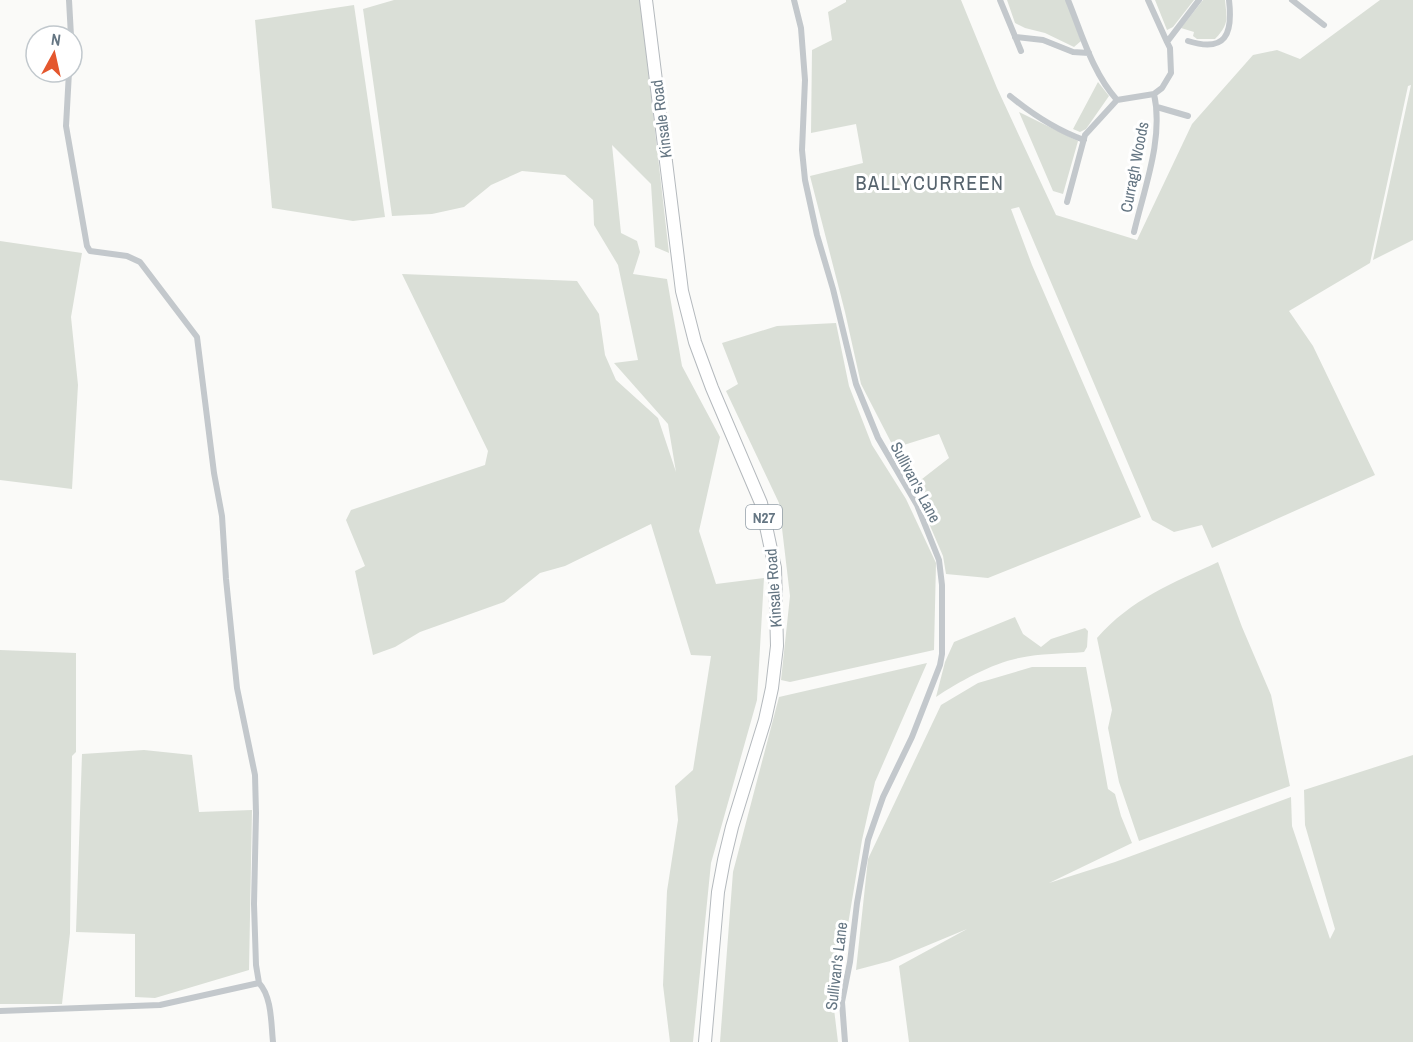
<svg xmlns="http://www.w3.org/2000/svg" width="1413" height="1042" font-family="'Archivo Narrow',sans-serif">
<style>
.green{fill:#dadfd7}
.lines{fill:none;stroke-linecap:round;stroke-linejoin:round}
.highway-casing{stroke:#b4b9bd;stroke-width:14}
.street{stroke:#c3c8cc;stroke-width:6}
.highway{stroke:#fff;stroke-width:12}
.labels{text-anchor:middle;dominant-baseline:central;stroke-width:6;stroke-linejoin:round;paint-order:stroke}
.shield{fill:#fff;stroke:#939fa8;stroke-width:1.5}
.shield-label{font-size:15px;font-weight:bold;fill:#657683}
.street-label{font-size:16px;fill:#657683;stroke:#fff}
.quarter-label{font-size:20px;letter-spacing:1.5px;fill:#57646e;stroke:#fff}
</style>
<rect width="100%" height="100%" fill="#fafaf8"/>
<path class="green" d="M394 0H640L669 253 655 247 651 184 612 145 621 233 637 241 640 252 633 274 667 279 682 366 720 437 699 531 716 584 764 578 757 700 711 863 693 1042H670L663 985 667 891 678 820 675 786 693 770 711 656 691 655 651 524 565 566 540 573 504 602 420 632 395 647 373 655 355 571 365 566 346 520 351 510 485 465 488 451 402 274 577 281 599 314 605 355 616 380 658 418 676 472 668 424 614 363 638 360 618 265 594 225 593 200 565 175 522 171 491 185 464 207 432 214 392 216 363 9Z
M846 0H961L997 88 1056 215 1137 240 1192 124 1253 55 1277 50 1300 59 1380 0H1413V240L1373 260 1411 85 1408 86 1370 263 1289 311 1313 346 1375 475 1212 548 1202 525 1174 532 1152 520 1019 207 1011 209 1032 265 1141 517 988 578 946 574 943 556 913 486 949 458 939 434 894 448 861 384 845 312 810 176 863 163 856 124 811 133 812 50 832 40 828 12 846 2Z
M1007 0H1066L1081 41 1074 47 1045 33 1025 28 1015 23Z
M1155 0H1194L1173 27 1167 30Z
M1203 0H1225C1227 20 1229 24 1215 39H1197L1193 36 1194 32 1181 28Z
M354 5 385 217 353 221 272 208 255 20Z
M1098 82 1109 96 1086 129 1080 132 1073 129Z
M1019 112 1078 141 1063 194 1053 191Z
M0 241 82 253 71 317 78 385 72 489 0 480Z
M836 323 849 386 872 445 906 499 936 563 934 650 790 682 781 680 790 596 779 503 726 391 738 384 722 343 777 326Z
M1218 562 1242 627 1271 695 1290 786 1139 841 1119 782 1108 728 1112 710 1097 638C1131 599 1173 583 1218 562Z
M1015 617 1023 634 1041 647 1051 639 1085 628 1088 631 1087 647 1084 652C1062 654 1041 653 1019 658 993 663 958 682 936 697L945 662 954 642Z
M0 650 76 653V752L72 756 70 933 62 1004H0Z
M927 663 875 782 862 840 834 1009 838 1042H720L733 872 779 697Z
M1032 667H1086L1108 789 1115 794 1121 816 1132 843 1049 883 1115 862 1291 797 1292 826 1330 939 1335 929 1305 825 1304 790 1413 755V1042H909L899 966 967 929 890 961 856 970 868 859 941 705 978 683Z
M144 750 192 755 199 812 252 810 249 970 155 998 135 997V934L76 932 82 754Z"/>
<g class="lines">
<defs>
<path id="highway" d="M646 0 682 291 695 342 712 388 761 503 775 568 777 646 772 688 765 720 732 827 724 860 718 892 705 1042"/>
</defs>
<use href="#highway" class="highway-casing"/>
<path class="street" d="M69 0 71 36
M794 0 801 28 805 80 802 150 805 180 817 235 833 289 856 384 878 438 917 505 939 560 942 585V654L940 665 912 737 883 797 868 840 857 903 850 962 842 1002 845 1042
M1000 0 1021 51
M1068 0C1082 34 1092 72 1117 100
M1148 0 1167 42
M1292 0 1324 25
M1015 37 1043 40 1073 52 1089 53
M1188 41C1226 53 1233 34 1229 0
M69 72 66 126 87 246 90 251 127 256 140 262 197 337 214 473 222 516 226 579 237 688 255 775 256 813 254 904 256 965 259 983
M1010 96C1032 114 1056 130 1084 140
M1157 107 1188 116
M1067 202 1085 135 1117 100 1154 94 1162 88 1171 73 1170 48 1167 42 1199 0
M1134 232C1144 189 1164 138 1154 94
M259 983C272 997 271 1023 273 1042
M0 1011 160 1005 259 983"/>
<use href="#highway" class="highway"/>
</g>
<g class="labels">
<rect class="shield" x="746" y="505" width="36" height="24" rx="4.5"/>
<g class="shield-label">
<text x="764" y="517">N27</text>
</g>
<g class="street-label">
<text transform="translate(661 119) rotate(-97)">Kinsale Road</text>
<text transform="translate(1134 167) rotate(-79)">Curragh Woods</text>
<text transform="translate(916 482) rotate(62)">Sullivan's Lane</text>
<text transform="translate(773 588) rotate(-94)">Kinsale Road</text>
<text transform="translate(836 966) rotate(-83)">Sullivan's Lane</text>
</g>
<g class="quarter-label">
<text x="930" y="182">BALLYCURREEN</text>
</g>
</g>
<g transform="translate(54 54) rotate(8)"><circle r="28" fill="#ffffff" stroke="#c1c8cd" stroke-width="1.5"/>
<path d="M0-4.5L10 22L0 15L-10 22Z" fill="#e4572e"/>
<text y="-9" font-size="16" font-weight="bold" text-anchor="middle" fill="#657683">N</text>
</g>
</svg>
